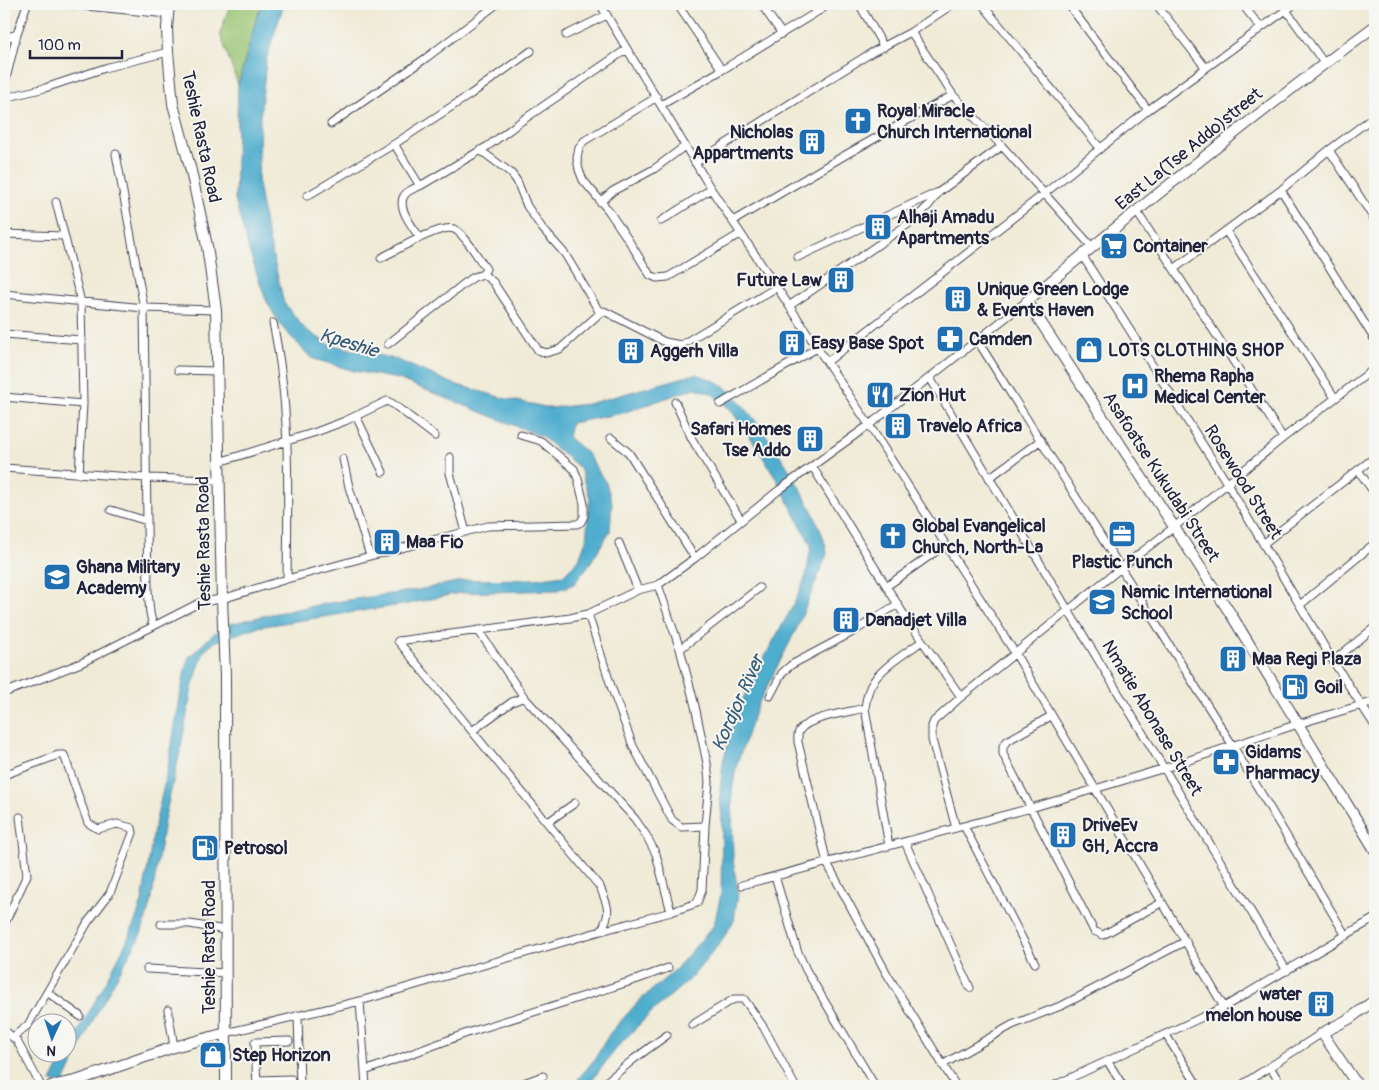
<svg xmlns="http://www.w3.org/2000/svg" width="1379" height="1090" font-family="Pangolin,sans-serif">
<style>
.green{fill:#98c370;stroke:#5d7256}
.water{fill:#50adce;stroke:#396884}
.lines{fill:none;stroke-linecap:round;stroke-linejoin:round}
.street-casing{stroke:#414052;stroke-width:9}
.secondary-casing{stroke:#414052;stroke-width:12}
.street{stroke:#fff;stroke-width:7}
.secondary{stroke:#fff;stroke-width:10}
.labels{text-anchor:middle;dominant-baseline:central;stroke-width:4;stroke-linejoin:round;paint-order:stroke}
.poi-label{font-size:18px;font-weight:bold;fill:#22223b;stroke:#f6f6f2;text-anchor:start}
.street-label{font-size:18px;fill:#22223b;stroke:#f6f6f2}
.water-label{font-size:19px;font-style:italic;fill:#345a76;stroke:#f6f6f2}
</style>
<rect width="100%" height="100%" fill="#f6f6f2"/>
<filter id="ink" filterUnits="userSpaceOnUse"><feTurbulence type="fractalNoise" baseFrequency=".02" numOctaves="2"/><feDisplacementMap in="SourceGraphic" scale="10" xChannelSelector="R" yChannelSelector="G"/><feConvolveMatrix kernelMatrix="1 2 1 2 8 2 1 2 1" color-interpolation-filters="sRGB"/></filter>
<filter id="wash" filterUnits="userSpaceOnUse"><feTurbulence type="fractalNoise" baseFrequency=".0096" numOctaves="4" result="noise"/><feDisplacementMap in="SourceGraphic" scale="20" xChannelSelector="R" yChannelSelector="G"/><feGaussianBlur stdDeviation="1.12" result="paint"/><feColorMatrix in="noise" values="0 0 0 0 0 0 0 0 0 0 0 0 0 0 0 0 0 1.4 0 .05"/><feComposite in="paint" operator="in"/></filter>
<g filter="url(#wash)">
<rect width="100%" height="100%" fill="#f0ebd7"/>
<path class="green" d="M230 4H264L258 13 238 85 220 34Z"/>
<path class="water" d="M264 4H284L266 60 260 119 258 183 264 219 284 303 305 329 328 344 395 359 454 384 507 399 550 408 588 404 695 374C705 377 715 380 723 386 755 409 824 516 827 554L797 628 757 706 736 767 732 791 733 860 738 893 734 921 720 943 692 977 653 1011 621 1043 587 1086H572L594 1060 610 1033 638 1002 676 969 714 925 721 894 722 825 720 789 723 762 734 719 751 681 794 604 806 576 811 545 776 478 753 441 730 409 711 393 695 388 623 413 571 423 568 437 586 452 606 483 612 502 610 531 589 565 574 584 558 590 459 593 408 604 257 627 216 641 204 651 192 688 180 752 164 821 151 904 141 934 94 1018 64 1083 51 1082 65 1053 68 1052V1049L106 982 130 935 142 902 154 829 167 772 185 669 189 657 219 629 230 624 271 614 328 603 418 590 466 580 535 579 563 575 579 559 586 540 590 498 580 468 541 436 398 379 354 371 311 358 281 326 266 300 249 251 235 200 238 85 258 13Z"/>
</g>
<g filter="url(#ink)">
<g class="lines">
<defs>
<path id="street" d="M65 4 168 14
M600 4 711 189 869 425 1015 653 1224 1007
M677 4 722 70
M761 4 782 34
M859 4 884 47
M982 4 1100 148
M1068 4 1148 110
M1156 4 1205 67
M1242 4 1261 28
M1286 10 1295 4
M911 32 953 95 1002 146 1092 247
M566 35 607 15
M4 38 17 34
M4 87 17 34 27 4
M657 97 584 141 579 148 577 158 579 170 583 180 608 210 629 241 650 275 657 278 668 277 740 234
M4 98 45 88 108 67 168 52
M661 105 722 70 830 4
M331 124 426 58 497 4
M480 150 511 173 517 181 527 206 542 228 565 254 600 313
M1329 150 1375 220
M116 154 144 308 148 591 150 613 153 626
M695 163 871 53 911 32 953 4
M420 186 396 147V143L471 94 531 51
M1281 190 1375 340
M307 196 396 143
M56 202 81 302 83 404 79 474
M600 202 613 191 654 169 685 146
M1137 212 1283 438
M661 221 711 189
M733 221 847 154 953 95
M1226 231 1335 398
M4 234 64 236
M420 238C413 227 391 202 409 191 412 189 417 187 420 186L488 146 520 122 627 49
M1082 255 1227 483 1333 661 1375 726
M798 257 936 193
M381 258C395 251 440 224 454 229 464 233 479 259 486 269L483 274
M1174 269 1281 190 1329 150 1375 116
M4 294 144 308 216 310
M789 306 914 220 928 206 939 192 1002 146
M273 323C291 408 288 492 287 579
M4 334 82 340
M977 340 1233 746 1346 936
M388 344 465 283 474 277 483 274 493 282 538 350 546 353 560 349 600 313 604 311 665 342 681 345 777 287
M827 362 1045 193 1148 110 1286 10 1324 63
M178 370 217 371
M930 378 1068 610 1287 971
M4 397 83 404
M675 402 692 439 741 520
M720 404 817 348
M356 416 383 472
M611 438 629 453 695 558
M450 457V473L466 532
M1375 457 1358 470 1375 494
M343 459 349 487 370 556
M219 462 316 432 345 421 387 401 393 404 435 436
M812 466 903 613 961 697
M4 468 146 478 219 480
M989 478 1041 440
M111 510 147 521
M619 543 638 590
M1263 544 1358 470
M887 586 945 545
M1300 605 1375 543
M588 614 612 689 633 746 672 820 681 827 705 826
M478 630 524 697
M398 641 570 618 588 614 638 590 658 585 695 558 779 490 869 425 1027 301
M398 641 600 887C608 906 612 912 601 931
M680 649 759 588
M1333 661 1375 627
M4 693 81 663 201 602 222 599 287 579 370 556 488 526 577 524 581 522 584 516V504L578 479 574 469 541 441 521 435
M770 696 782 673 791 665 851 633 898 604
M865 708C850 712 808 717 800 730 797 733 798 737 798 742L827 863 887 974 956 1086
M1051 716 1007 741 1003 746V754L1094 931 1103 935 1161 903
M472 731 512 702 524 697 635 819 646 835 656 854 671 912
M4 775 58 755H64L88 823 98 829 117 824 132 828 133 833 110 893 88 922 32 1018 28 1025 13 1037
M548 822 575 803
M964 826 1035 963
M956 828 932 740V726L934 721 961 697 1122 567 1173 528 1283 438 1375 368
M905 842 970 988
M889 846 865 708C866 700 868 689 873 682 883 666 908 652 922 641
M775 876 797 950 806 970 875 1086
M742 885 1031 808 1165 768 1298 724 1375 701
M161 924H190L225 930
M4 925 27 875 20 817
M147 969 226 973
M47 992 80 1016
M360 1001 366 1086
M168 1010 174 1047
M298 1015 300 1086
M692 1025 734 999H744L764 1028 795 1086
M4 1030 17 1041 41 1086
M226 1033 360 1001 601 931 671 912 697 903 702 890 705 826 709 782 707 763 695 706 680 649 658 585
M1166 1035 1198 1086
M1108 1062 1123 1086
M942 1065 1012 1025 1063 1005 1186 941
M1270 1067 1282 1086
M365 1071 467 1033 638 979 668 968
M257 1080 291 1079
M257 1086 255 1042 289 1041
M515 1086 543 1076
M601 1086 634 1059 667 1035
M1053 1086 1224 1007 1375 918
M1240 1086 1322 1033"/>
<path id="secondary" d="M169 4 167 28 168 52 173 104 191 171 207 246 216 310 222 599 225 676 226 1086
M1375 26C1256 114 1140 207 1027 301L1232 616 1375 850
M51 1086 76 1081 174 1047 226 1033
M1358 1086 1322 1033 1349 1019 1375 1000"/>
</defs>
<use href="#street" class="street-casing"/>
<use href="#secondary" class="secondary-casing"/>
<use href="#street" class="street"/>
<use href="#secondary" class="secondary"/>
</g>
</g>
<defs>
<symbol id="church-square" viewBox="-11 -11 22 22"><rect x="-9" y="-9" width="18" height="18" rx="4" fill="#1f6fb2" stroke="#f6f6f2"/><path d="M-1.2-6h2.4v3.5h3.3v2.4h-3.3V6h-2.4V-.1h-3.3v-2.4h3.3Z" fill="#fff"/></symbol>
<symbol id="building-square" viewBox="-11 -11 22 22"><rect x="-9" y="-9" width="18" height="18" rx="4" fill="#1f6fb2" stroke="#f6f6f2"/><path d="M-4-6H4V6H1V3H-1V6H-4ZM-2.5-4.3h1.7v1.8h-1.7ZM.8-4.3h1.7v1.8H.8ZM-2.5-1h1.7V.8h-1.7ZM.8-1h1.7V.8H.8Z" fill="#fff"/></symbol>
<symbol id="supermarket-square" viewBox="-11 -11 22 22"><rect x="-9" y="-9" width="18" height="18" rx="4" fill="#1f6fb2" stroke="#f6f6f2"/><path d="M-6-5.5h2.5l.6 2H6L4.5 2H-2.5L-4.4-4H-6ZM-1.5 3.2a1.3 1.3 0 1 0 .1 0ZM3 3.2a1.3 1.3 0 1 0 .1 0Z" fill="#fff"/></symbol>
<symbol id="pharmacy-square" viewBox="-11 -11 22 22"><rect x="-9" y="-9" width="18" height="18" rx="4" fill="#1f6fb2" stroke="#f6f6f2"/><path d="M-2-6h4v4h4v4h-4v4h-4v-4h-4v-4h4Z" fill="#fff"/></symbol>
<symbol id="shop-square" viewBox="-11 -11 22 22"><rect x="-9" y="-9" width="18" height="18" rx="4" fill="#1f6fb2" stroke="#f6f6f2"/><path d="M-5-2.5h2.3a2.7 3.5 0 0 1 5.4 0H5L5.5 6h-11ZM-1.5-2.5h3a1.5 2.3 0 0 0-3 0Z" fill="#fff"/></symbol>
<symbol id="hospital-square" viewBox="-11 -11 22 22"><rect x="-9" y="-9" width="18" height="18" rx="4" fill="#1f6fb2" stroke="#f6f6f2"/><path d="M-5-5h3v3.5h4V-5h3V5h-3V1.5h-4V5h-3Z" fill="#fff"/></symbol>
<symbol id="restaurant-square" viewBox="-11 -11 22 22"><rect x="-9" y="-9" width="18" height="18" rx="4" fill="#1f6fb2" stroke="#f6f6f2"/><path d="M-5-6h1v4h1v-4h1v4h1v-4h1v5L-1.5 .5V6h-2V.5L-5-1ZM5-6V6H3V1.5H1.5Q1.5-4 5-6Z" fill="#fff"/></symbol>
<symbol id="office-square" viewBox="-11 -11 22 22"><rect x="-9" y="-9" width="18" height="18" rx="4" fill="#1f6fb2" stroke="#f6f6f2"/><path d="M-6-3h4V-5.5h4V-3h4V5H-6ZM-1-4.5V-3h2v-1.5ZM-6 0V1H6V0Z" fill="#fff"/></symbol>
<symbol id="school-square" viewBox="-11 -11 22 22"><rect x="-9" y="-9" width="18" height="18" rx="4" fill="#1f6fb2" stroke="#f6f6f2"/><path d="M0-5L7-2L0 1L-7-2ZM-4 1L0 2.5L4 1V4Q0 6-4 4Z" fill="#fff"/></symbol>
<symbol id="fuel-square" viewBox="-11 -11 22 22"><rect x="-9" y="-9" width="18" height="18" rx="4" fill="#1f6fb2" stroke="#f6f6f2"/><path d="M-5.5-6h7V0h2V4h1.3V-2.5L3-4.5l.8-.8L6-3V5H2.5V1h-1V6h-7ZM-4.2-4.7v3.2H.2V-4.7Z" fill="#fff"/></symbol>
</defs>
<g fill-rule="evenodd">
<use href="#church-square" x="842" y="105" width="32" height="32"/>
<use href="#building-square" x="796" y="126" width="32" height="32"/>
<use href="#building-square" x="862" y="211" width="32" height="32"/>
<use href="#supermarket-square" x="1098" y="230" width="32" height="32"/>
<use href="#building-square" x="825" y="264" width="32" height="32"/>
<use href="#building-square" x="942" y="283" width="32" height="32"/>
<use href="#pharmacy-square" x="934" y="323" width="32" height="32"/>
<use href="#building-square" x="776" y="327" width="32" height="32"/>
<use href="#shop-square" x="1073" y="334" width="32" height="32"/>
<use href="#building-square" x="615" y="335" width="32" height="32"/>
<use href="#hospital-square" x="1119" y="370" width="32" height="32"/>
<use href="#restaurant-square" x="864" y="379" width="32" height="32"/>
<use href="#building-square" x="882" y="410" width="32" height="32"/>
<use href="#building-square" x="794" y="423" width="32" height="32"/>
<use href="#office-square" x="1106" y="518" width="32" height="32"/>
<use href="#church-square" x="877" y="520" width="32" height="32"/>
<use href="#building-square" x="371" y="526" width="32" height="32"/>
<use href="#school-square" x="41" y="561" width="32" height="32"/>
<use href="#school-square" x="1086" y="586" width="32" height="32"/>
<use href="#building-square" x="830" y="604" width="32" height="32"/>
<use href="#building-square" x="1217" y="643" width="32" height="32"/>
<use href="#fuel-square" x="1279" y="671" width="32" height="32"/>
<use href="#pharmacy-square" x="1210" y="746" width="32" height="32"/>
<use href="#building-square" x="1047" y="819" width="32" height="32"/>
<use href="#fuel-square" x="189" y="832" width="32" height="32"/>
<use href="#building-square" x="1305" y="988" width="32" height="32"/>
<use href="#shop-square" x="197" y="1039" width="32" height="32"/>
</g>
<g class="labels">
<g class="poi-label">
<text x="877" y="111">Royal Miracle<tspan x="877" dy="21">Church International</tspan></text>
<text x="793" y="132" text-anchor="end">Nicholas<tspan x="793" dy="21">Appartments</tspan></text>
<text x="897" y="217">Alhaji Amadu<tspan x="897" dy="21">Apartments</tspan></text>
<text x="1133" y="246">Container</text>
<text x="822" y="280" text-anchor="end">Future Law</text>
<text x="977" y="289">Unique Green Lodge<tspan x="977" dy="21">&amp; Events Haven</tspan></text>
<text x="969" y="339">Camden</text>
<text x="811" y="343">Easy Base Spot</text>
<text x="1108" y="350">LOTS CLOTHING SHOP</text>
<text x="650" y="351">Aggerh Villa</text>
<text x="1154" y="376">Rhema Rapha<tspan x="1154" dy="21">Medical Center</tspan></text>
<text x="899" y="395">Zion Hut</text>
<text x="917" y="426">Travelo Africa</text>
<text x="791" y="429" text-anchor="end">Safari Homes<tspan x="791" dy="21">Tse Addo</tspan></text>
<text x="912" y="526">Global Evangelical<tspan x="912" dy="21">Church, North-La</tspan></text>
<text x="406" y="542">Maa Fio</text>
<text x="1122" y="562" text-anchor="middle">Plastic Punch</text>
<text x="76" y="567">Ghana Military<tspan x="76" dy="21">Academy</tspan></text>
<text x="1121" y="592">Namic International<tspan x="1121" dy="21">School</tspan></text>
<text x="865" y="620">Danadjet Villa</text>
<text x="1252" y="659">Maa Regi Plaza</text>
<text x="1314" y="687">Goil</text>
<text x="1245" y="752">Gidams<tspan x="1245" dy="21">Pharmacy</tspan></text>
<text x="1082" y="825">DriveEv<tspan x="1082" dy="21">GH, Accra</tspan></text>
<text x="224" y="848">Petrosol</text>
<text x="1302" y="994" text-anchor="end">water<tspan x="1302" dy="21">melon house</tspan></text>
<text x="232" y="1055">Step Horizon</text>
</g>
<g class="street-label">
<text transform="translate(201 137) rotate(78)">Teshie Rasta Road</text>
<text transform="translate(1189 149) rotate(-39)">East La(Tse Addo)street</text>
<text transform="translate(1161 477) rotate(57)">Asafoatse Kukudabi Street</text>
<text transform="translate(1243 482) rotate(58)">Rosewood Street</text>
<text transform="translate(204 543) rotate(-91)">Teshie Rasta Road</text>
<text transform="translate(1152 718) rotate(59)">Nmatie Abonase Street</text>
<text transform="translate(209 947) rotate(-90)">Teshie Rasta Road</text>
</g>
<g class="water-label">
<text transform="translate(349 343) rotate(17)">Kpeshie</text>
<text transform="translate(738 703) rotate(-66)">Kordjor River</text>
</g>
</g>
<rect width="1379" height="1090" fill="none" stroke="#f6f6f2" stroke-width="20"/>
<g transform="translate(52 1038) rotate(183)"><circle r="24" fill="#f6f6f2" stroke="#a1a1a9"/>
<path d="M0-4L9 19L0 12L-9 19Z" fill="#1f6fb2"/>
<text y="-8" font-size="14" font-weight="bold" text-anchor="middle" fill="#22223b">N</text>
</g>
<path d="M30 50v8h92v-8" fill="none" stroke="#22223b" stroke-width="2.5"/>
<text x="38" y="50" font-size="15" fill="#22223b" stroke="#f6f6f2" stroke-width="4" paint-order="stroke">100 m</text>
</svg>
